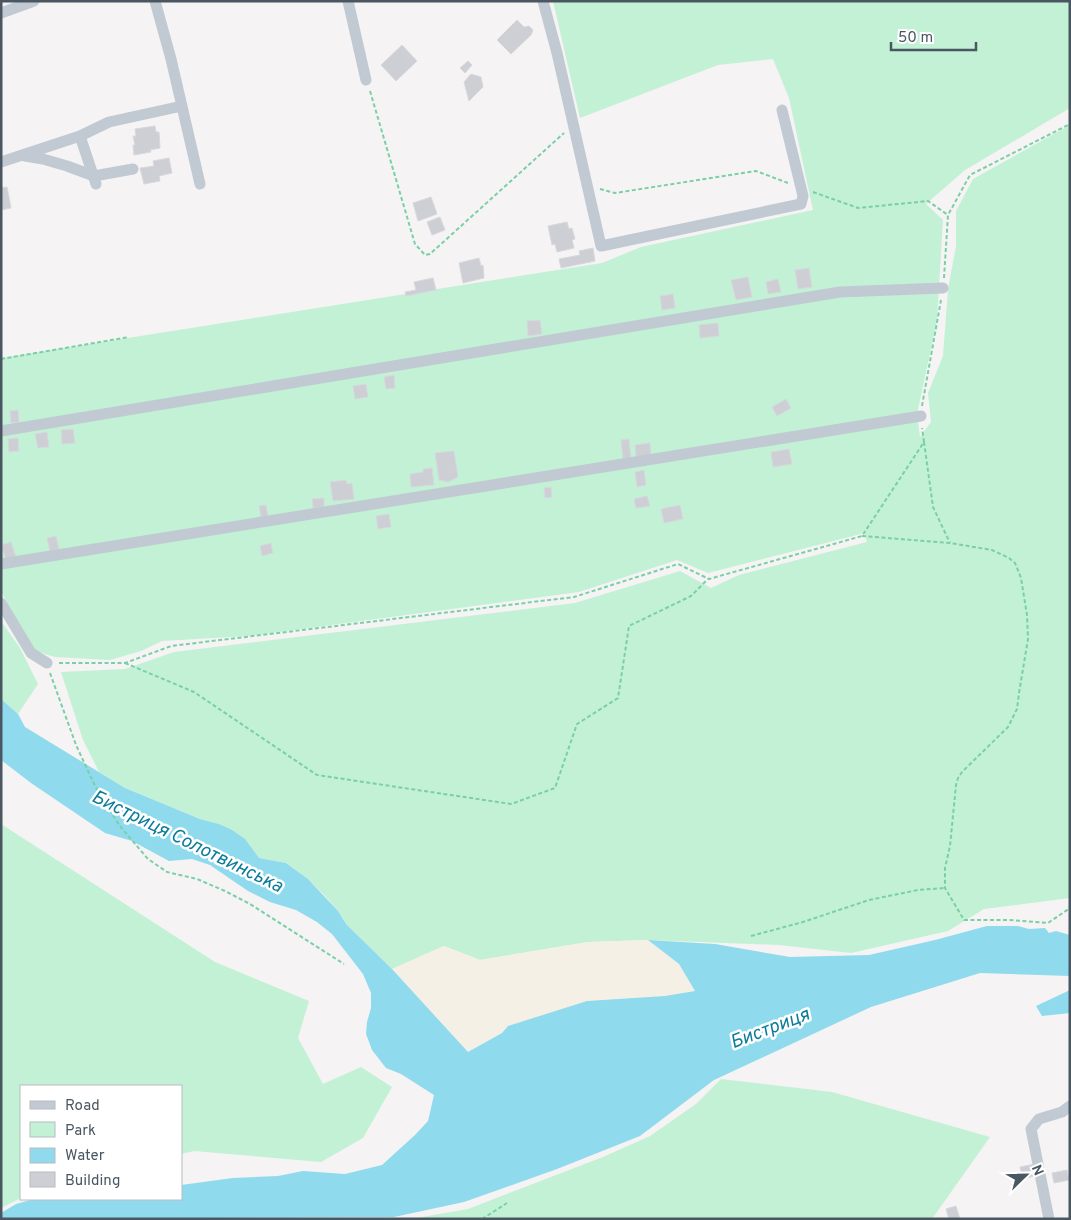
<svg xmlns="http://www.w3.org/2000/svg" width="1071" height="1220" font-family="Overpass,sans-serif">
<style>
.green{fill:#c3f1d5}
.sand{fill:#f5f0e5}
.water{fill:#90daee}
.building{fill:#cdcfd5;stroke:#d7d9de}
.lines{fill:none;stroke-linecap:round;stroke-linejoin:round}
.path{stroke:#7ad0a6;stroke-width:2;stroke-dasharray:4 2.5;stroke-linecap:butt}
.minor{stroke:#c1cad2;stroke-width:11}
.labels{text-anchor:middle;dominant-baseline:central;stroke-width:5;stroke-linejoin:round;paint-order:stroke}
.water-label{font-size:19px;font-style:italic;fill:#0c7c9b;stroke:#fff}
</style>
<rect width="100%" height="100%" fill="#f5f3f3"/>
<path class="green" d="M553 1H1070V108L965 170 926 204 943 220 937 321 917 414 920 437 931 422 928 393 943 356 948 289 956 246V211L973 179 1070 125V898L984 909 948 931 851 953 779 945 648 940 588 942 480 960 444 946 392 969 346 924 338 911 326 897 308 879 286 863 259 858 252 850 219 824 200 819 125 788 99 772 83 740 61 672 125 669 174 652 575 603 680 571 711 588 739 575 867 542 864 531 861 534 708 573 677 560 579 592 248 636 162 641 141 651 110 660 55 657 35 651 23 634 1 591V358L602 263 641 247 813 210 789 98 773 59 718 65 580 118Z
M1 621 20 648 38 684 18 714 1 699Z
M1 824 215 962 309 1001 298 1038 323 1084 361 1067 392 1087 363 1138 321 1162 194 1151 181 1154V1086H21V1198L1 1208Z
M721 1079 832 1092 990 1137 932 1219H411L468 1209 603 1157 650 1136 696 1104Z"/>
<path class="sand" d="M648 940 679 964 695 991 508 1026 502 1033 468 1052 392 969 444 946 480 960 588 942Z"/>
<path class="water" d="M1 699 18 714 25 727 125 788 200 819 219 824 232 830 245 839 259 858 286 863 308 879 338 911 346 924 392 969 468 1052 502 1033 508 1026 587 1001 665 996 695 991 679 964 648 940 715 944 790 957 869 955 935 940 987 926H1018L1029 929 1045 928 1049 933 1056 931 1070 935V976L980 973 871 1007 714 1080 640 1136 557 1169 464 1202 394 1217 1 1219V1213L16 1204 34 1199H181V1185L233 1178 278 1176 303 1171 345 1174 382 1165 415 1135 428 1121 434 1095 401 1074 386 1068 372 1050 366 1034 367 1022 371 1008V993L363 974 332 934 317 922 296 910 270 902 248 891 210 865 192 859 169 861 132 841 105 833 31 783 1 760Z
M1070 990V1013L1042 1016 1036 1006Z"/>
<path class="building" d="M517 20 524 27 529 26 533 30 531 35 511 54 497 40Z
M402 45 417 61 396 81 381 65Z
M468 61 472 65 465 73 460 68Z
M471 74 481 77 483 87 469 101 464 82Z
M155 126 156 132H159L160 148 150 150 151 152 134 155 133 145H135L133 136H136L135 129Z
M169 158 172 173 159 176 160 181 144 184 140 168 154 166 153 161Z
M7 187 11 208 1 210V188Z
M431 197 437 214 418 221 413 203Z
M440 217 445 230 432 235 427 222Z
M567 222 569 229 572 228 575 239 572 240 574 248 557 252 555 244 552 245 548 226Z
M593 248 595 261 561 268 559 259 580 255 579 251Z
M479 258 481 266 483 265 484 278 463 283 459 263Z
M809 268 812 287 798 289 795 270Z
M748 277 752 297 736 300 731 280Z
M433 278 436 290 406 296 405 292 416 290 414 282Z
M778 279 781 292 768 294 766 282Z
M673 294 675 308 662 310 660 296Z
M540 320 542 334 528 336 527 321Z
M718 323 719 336 700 338 699 325Z
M394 375 395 388 386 389 384 377Z
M366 384 368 397 355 399 353 386Z
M786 399 791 408 777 416 772 407Z
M18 410 19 422 11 423 10 411Z
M73 429 75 443 62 444 61 430Z
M47 432 49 447 38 448 35 434Z
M18 438 19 451 9 452 8 439Z
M629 439 631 458 623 459 621 440Z
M650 443 651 455 636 457 635 445Z
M789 449 792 464 773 467 771 452Z
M454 451 458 477 448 482 439 480 435 453Z
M432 468 434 485 411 487 410 474 423 472V469Z
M644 470 646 485 637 487 635 472Z
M346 480 347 484 352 483 354 499 333 501 330 482Z
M551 487 552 497 545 498 544 488Z
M647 496 650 506 636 508 634 499Z
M324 498V507L313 508 312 499Z
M266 505 268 516 261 517 259 506Z
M680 505 683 519 664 523 661 509Z
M389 514 391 527 378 529 376 516Z
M56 536 59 549 50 551 47 538Z
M11 542 16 557 6 560 1 545Z
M271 543 273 553 262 556 260 546Z
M1035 1164 1038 1175 1023 1179 1020 1167Z
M1067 1170 1069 1180 1054 1183 1052 1173Z
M956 1206 960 1219H949L946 1209Z"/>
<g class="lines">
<path class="path" d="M370 91 415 244 425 255 430 254 564 133
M600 189 615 193 756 171 788 183
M813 192 858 208 928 201 948 215
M944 278 948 215 970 175 1070 124
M1 359 129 337
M922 406 941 300
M924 442 933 507 950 543
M862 536 950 543 992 550 1009 558 1015 563 1021 578 1027 615 1028 639 1019 693 1017 709 1008 727 962 772 958 778 956 785 950 846 945 868V888L964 920H1009L1048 923 1070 908
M59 663H125L171 646 574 597 678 564 709 579 862 536 924 442 922 428
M125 663 194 692 317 775 511 804 555 788 577 724 618 698 629 626 691 596 708 579
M50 673 76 745 95 786 119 825 148 859 167 872 197 879 225 891 250 904 344 964
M751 936 803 922 869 900 918 890 945 888
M482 1219 507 1203"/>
<path class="minor" d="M155 1 171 59 200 184
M348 1 366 80
M543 1 557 53 601 246 801 204 803 196 782 110
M1 13 34 1
M80 136 96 184
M25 156 43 159 67 166 94 176 133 169
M1 162 80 136 109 122 182 106
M1 431 840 292 943 288
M1 564 921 416
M1 603 31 653 47 663
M1049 1219 1031 1129 1039 1119 1062 1112 1070 1106"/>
</g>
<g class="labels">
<g class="water-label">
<text transform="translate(187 842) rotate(26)">Бистриця Солотвинська</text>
<text transform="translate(770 1029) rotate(-21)">Бистриця</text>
</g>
</g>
<rect width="1071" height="1220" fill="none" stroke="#4a5661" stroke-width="5"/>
<rect x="20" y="1085" width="162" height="115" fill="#ffffff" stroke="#b7bbc0"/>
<rect x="30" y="1101" width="25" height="8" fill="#c1cad2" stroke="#b7bbc0"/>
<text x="65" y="1110" font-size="15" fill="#4a5661">Road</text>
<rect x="30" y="1122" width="25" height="15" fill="#c3f1d5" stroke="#b7bbc0"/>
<text x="65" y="1135" font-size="15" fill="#4a5661">Park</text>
<rect x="30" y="1148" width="25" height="15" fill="#90daee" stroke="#b7bbc0"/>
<text x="65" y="1160" font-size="15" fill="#4a5661">Water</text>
<rect x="30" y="1172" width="25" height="15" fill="#cdcfd5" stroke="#b7bbc0"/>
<text x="65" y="1185" font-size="15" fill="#4a5661">Building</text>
<g transform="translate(1026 1175) rotate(67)" stroke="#ffffff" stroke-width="4" paint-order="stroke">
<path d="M0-4L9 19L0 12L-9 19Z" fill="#4a5661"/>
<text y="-8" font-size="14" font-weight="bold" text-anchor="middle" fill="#4a5661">N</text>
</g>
<path d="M891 42v8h85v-8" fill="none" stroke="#4a5661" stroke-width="2.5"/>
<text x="898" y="42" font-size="15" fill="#4a5661" stroke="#ffffff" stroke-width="4" paint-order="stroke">50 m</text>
</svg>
